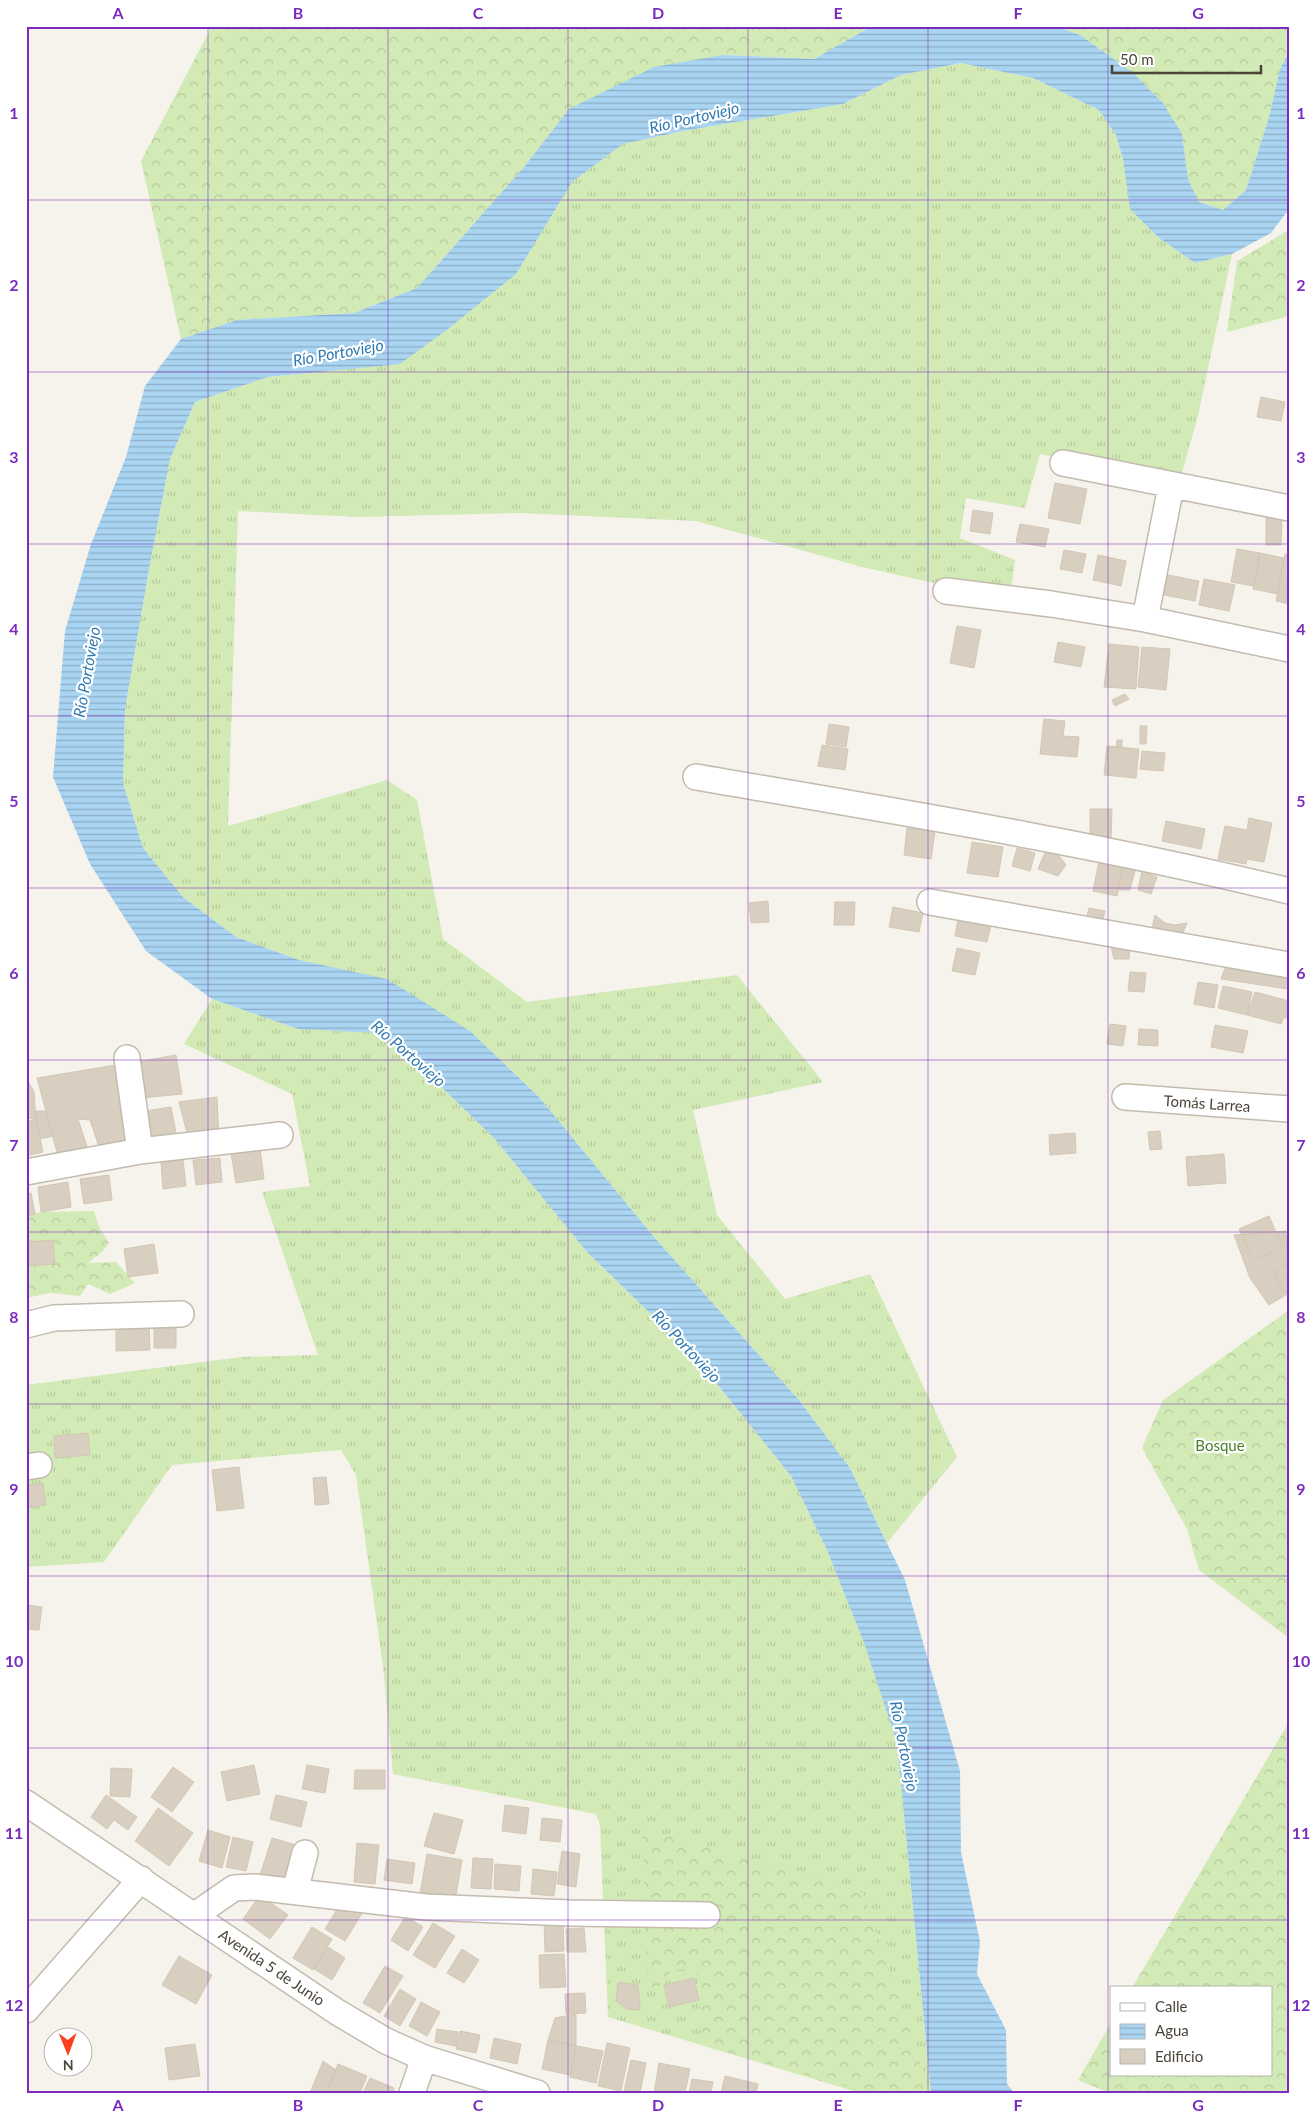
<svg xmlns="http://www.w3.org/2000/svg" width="1315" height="2119" font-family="Lato,sans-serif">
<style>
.grass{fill:url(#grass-tufts)}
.forest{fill:url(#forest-crowns)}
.water{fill:url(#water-rules)}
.building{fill:#d8cfc1;stroke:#d3c7b4}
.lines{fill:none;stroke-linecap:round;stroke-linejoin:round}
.minor-casing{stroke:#c2bbae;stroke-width:28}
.minor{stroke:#fff;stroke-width:25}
.grid{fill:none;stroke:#7b2cbf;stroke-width:1;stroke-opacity:0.55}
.labels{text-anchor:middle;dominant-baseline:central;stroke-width:4.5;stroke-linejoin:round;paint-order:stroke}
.street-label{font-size:15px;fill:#4b4439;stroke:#fff}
.park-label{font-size:15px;fill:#4a7f2a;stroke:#fff}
.water-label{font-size:16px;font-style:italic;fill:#2e7ab2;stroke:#fff}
.neatline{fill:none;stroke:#7b2cbf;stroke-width:2}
.grid-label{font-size:16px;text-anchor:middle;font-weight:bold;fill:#7b2cbf}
</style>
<defs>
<pattern id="grass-tufts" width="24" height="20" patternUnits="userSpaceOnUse" patternTransform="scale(1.25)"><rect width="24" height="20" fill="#d2eab5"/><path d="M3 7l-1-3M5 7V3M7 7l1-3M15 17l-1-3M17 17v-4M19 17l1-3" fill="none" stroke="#b6ca9c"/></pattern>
<pattern id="forest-crowns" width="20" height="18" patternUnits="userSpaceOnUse" patternTransform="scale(1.25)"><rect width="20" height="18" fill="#d2eab5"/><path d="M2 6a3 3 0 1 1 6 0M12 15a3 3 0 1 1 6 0" fill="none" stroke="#b6ca9c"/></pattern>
<pattern id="water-rules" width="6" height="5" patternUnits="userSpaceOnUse" patternTransform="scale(1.25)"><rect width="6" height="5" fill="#a9d4f2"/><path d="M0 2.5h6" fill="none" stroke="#8caec5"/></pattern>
</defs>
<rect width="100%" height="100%" fill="#f6f3ec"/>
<path class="grass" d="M961 63 1033 78 1099 110 1116 135 1123 159 1131 209 1159 238 1195 263 1232 254 1198 416 1179 483 1040 454 1025 508 966 498 960 538 1015 560 1010 600 862 567 696 521 520 513 357 517 238 511 228 826 387 780 417 800 443 939 527 1002 737 975 823 1082 693 1110 717 1215 785 1299 870 1274 957 1457 887 1543 850 1468 798 1399 654 1237 539 1097 470 1031 299 960 236 937 183 897 143 848 123 783 125 709 149 569 170 459 195 402 268 377 330 371 515 274 572 182 623 144 683 131 843 104 901 75Z
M212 999 298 1029 379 1032 430 1076 494 1138 587 1252 697 1359 791 1476 827 1550 864 1643 897 1743 931 2093H860L608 2017 600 1825 596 1814 393 1774 383 1666 356 1475 341 1450 172 1465 104 1562 26 1567V1385L241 1357 318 1355 262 1192 310 1186 292 1094 184 1044Z"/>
<path class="forest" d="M212 26H872L814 59 723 55 569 109 524 167 417 288 354 313 238 320 181 339 141 161Z
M1055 26H1289V52L1280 69 1269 117 1246 190 1223 210 1199 202 1188 179 1182 134 1080 35Z
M1289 230V316L1227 332 1237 261Z
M94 1211 99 1227 109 1243 102 1252 88 1263 116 1262 135 1283 110 1294 88 1284 80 1296 50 1293 26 1298V1215L41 1212Z
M1289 1310V1638L1199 1570 1187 1529 1142 1448 1163 1400Z
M1289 1722V2092L1110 2093 1078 2080 1111 2023V2075H1271V1988H1132Z
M642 1828 863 1893 930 2093H870L702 2045 697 1970 671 1969 664 1985 648 1988Z"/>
<path class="water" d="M872 26H1055L1080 35 1133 73 1163 103 1182 134 1188 179 1199 202 1223 210 1246 190 1269 117 1280 69 1289 52V209L1271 233 1232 254 1195 263 1159 238 1130 209 1123 159 1116 135 1099 110 1033 78 961 63 901 75 843 104 683 131 623 144 572 182 516 274 448 329 400 364 268 377 195 402 170 459 149 569 125 709 123 783 143 848 183 897 236 937 299 960 387 979 470 1031 539 1097 654 1237 798 1399 850 1468 905 1580 960 1771 961 1852 980 1942 977 1974 1006 2030 1007 2084 1014 2093H931L897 1743 864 1643 827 1550 791 1476 697 1359 587 1252 494 1138 430 1076 379 1033 298 1029 212 999 146 951 90 864 53 777 65 631 91 544 126 457 145 386 181 339 237 320 354 313 417 288 524 167 569 109 654 67 723 55 814 59Z"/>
<path class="building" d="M1261 397 1285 402 1281 421 1257 417Z
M1055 483 1087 489 1080 524 1048 518Z
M973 510 993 513 990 534 970 531Z
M1266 515 1282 516 1281 545H1266Z
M1020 524 1049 529 1045 547 1016 542Z
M1237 549 1260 553 1254 586 1231 582Z
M1064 550 1086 554 1082 573 1060 569Z
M1260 553 1284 558 1278 594 1253 589Z
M1285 554 1289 555V604L1276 601Z
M1098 555 1126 561 1121 586 1093 580Z
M1168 575 1199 581 1195 601 1164 595Z
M1204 579 1235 585 1229 611 1199 605Z
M957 626 981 630 974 668 950 663Z
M1058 642 1085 647 1081 667 1054 662Z
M1109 644 1139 647 1136 689 1104 687Z
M1142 647 1170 649 1166 690 1138 687Z
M1125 694 1129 699 1115 706 1112 700Z
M1044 719 1065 721 1063 736 1079 737 1077 757 1040 754Z
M829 724 849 727 846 747 826 744Z
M1140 726H1147L1146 744H1140Z
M1117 740H1122V748H1116Z
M822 745 848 749 845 770 818 766Z
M1107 746 1139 749 1136 778 1104 775Z
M1142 751 1165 753 1163 771 1140 769Z
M1090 809H1112L1111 840 1090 839Z
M1249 818 1272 823 1264 862 1247 859 1246 864 1218 859 1225 826 1247 830Z
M1166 821 1205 829 1201 849 1162 841Z
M907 828 935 831 931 859 904 855Z
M972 842 1003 847 998 877 967 873Z
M1017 848 1035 853 1030 871 1012 866Z
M1046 850 1057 853 1066 865 1058 876 1038 869Z
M1099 861 1123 867 1117 896 1093 891Z
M1123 867 1135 871 1130 890H1118Z
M1142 871 1157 877 1151 894 1138 890Z
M768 901 769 922 751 923 749 903Z
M835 902H855L854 925H834Z
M893 907 923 913 919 932 889 927Z
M1089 908 1105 911 1101 927 1085 924Z
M1155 915 1165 923 1175 925 1187 923 1182 935 1159 934 1152 928Z
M958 919 991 925 987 942 955 936Z
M1110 942 1130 945 1129 959H1114Z
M957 948 980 953 975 975 952 971Z
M1227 963 1289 974 1288 989 1221 979Z
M1130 972 1146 973 1144 992 1128 991Z
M1198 982 1218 985 1214 1008 1194 1004Z
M1223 986 1252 992 1247 1015 1218 1008Z
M1255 992 1289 1001V1019L1284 1017 1281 1024 1247 1015Z
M1110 1024 1126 1026 1123 1046 1107 1044Z
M1215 1025 1248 1031 1243 1053 1211 1047Z
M1139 1029 1158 1030V1046L1138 1045Z
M176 1055 182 1094 142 1098 136 1062Z
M116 1065 131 1151 100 1150 90 1120 78 1119 89 1153 58 1156 37 1078Z
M26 1081H28L34 1092 36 1120 26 1117Z
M217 1097 219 1136 188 1137 179 1102Z
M171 1107 177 1138 153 1139 145 1111Z
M35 1111H46L53 1136 40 1139Z
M36 1120 43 1152 26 1156V1121Z
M1160 1131 1162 1149 1150 1150 1148 1132Z
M1075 1133 1076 1153 1050 1155 1049 1135Z
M260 1148 264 1179 236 1183 231 1153Z
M1224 1154 1226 1183 1188 1186 1186 1157Z
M220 1158 222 1182 196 1185 193 1160Z
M183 1160 186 1186 163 1189 161 1162Z
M109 1175 112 1200 84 1204 80 1179Z
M68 1182 71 1207 41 1212 38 1187Z
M31 1193 35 1214 26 1216V1194Z
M1269 1216 1283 1248 1253 1260 1239 1229Z
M1286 1231 1289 1293 1269 1305 1250 1278 1234 1235Z
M53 1240 55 1264 26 1266V1242Z
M154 1244 158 1273 128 1277 124 1249Z
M1289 1263V1290L1284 1293 1273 1272Z
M154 1321H176V1348H154Z
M116 1323H149L150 1350 116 1351Z
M88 1433 90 1455 55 1458 54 1436Z
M239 1467 244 1508 217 1511 212 1470Z
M326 1477 329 1504 315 1505 313 1478Z
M43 1483 46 1505 26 1508V1485Z
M26 1605 42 1607 39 1630 26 1629Z
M254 1765 260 1794 227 1801 221 1772Z
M307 1765 329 1769 325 1793 302 1789Z
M173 1767 194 1782 172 1812 151 1797Z
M111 1768 132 1769 130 1797 110 1796Z
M355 1770H385V1789H354Z
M106 1795 137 1817 128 1830 114 1820 107 1829 91 1817Z
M276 1795 307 1802 301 1827 270 1819Z
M505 1805 529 1808 526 1834 502 1831Z
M158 1808 193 1833 169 1866 135 1841Z
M434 1813 463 1820 454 1854 424 1846Z
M542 1818 562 1820 560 1842 540 1840Z
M208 1830 230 1837 222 1868 199 1861Z
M233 1837 253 1842 246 1871 226 1867Z
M272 1838 296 1845 285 1882 260 1875Z
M357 1843 379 1845 375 1884 354 1882Z
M562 1851 580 1854 576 1887 557 1884Z
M427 1854 462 1860 455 1901 420 1894Z
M473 1858 493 1859 491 1889 471 1888Z
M387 1859 415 1863 412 1884 384 1880Z
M495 1864 521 1866 519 1891 494 1889Z
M533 1869 557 1872 554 1896 531 1894Z
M260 1895 288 1915 270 1939 243 1919Z
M344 1898 364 1910 345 1941 325 1929Z
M406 1916 423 1927 408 1951 391 1940Z
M563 1920 564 1951 545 1952 544 1921Z
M433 1923 455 1936 435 1968 413 1955Z
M312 1927 332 1939 313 1970 293 1958Z
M584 1928 586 1952H567L566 1929Z
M328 1947 345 1958 332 1980 314 1969Z
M462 1949 479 1960 464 1983 447 1973Z
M564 1954 566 1987 540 1988 539 1955Z
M179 1956 212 1975 196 2004 162 1985Z
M385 1966 403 1976 380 2013 363 2003Z
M694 1978 699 2000 669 2007 664 1985Z
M618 1982 638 1985 640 2010 627 2009 616 2001Z
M400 1989 416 1999 400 2026 384 2016Z
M585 1993 586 2013 566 2014 565 1994Z
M421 2002 440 2012 427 2036 409 2026Z
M576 2014V2046L548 2040 555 2018Z
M437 2029 458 2032 456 2046 435 2042Z
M460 2031 480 2035 476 2053 456 2049Z
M494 2038 521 2044 517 2064 490 2058Z
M548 2040 576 2046 570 2075 542 2069Z
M607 2043 630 2048 621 2091 598 2086Z
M195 2044 200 2076 169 2080 165 2048Z
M577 2046 603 2051 596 2083 570 2077Z
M631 2060 646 2063 640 2093 624 2091Z
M323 2061 336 2070 327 2091 330 2093H310Z
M659 2063 690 2069 685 2093H654Z
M338 2064 367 2076 360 2093 327 2091Z
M725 2076 758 2084 756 2093H721Z
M370 2078 394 2088 392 2093H363Z
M692 2079 713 2082 711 2093H689Z"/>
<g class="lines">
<defs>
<path id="minor" d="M1063 463 1289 508
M946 591 1051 604 1145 619 1289 649
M1145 619 1171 486
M696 777C894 811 1093 843 1289 891
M930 902 1289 965
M127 1058 140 1151
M1125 1097 1289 1109
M26 1172 140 1151 280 1135
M26 1325 54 1318 181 1314
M26 1467 39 1465
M26 1803 337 2012 386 2041 424 2058 537 2093
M295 1891 305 1853
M195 1915 234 1888 254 1887 426 1907 570 1913 707 1915
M26 2010 141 1879
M412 2093 424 2058"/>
</defs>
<use href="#minor" class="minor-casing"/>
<use href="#minor" class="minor"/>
</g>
<path class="grid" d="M208 26V2093M388 26V2093M568 26V2093M748 26V2093M928 26V2093M1108 26V2093M26 200H1289M26 372H1289M26 544H1289M26 716H1289M26 888H1289M26 1060H1289M26 1232H1289M26 1404H1289M26 1576H1289M26 1748H1289M26 1920H1289"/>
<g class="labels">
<g class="street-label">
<text transform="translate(1207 1103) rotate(4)">Tomás Larrea</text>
<text transform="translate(272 1967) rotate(34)">Avenida 5 de Junio</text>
</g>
<g class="park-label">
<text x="1220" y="1445">Bosque</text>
</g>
<g class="water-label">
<text transform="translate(694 117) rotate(-13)">Río Portoviejo</text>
<text transform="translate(338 352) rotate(-10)">Río Portoviejo</text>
<text transform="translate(86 672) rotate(-80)">Río Portoviejo</text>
<text transform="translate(409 1053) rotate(41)">Río Portoviejo</text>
<text transform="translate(687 1346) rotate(47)">Río Portoviejo</text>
<text transform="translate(905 1746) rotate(79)">Río Portoviejo</text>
</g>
</g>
<rect width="1315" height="2119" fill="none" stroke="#ffffff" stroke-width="55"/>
<rect x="1110" y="1986" width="162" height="90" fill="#ffffff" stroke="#b7b4b0"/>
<rect x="1120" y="2003" width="25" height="8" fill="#ffffff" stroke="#b7b4b0"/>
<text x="1155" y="2012" font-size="15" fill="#4b4439">Calle</text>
<rect x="1120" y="2024" width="25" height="15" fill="url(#water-rules)" stroke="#b7b4b0"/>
<text x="1155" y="2036" font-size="15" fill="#4b4439">Agua</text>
<rect x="1120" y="2049" width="25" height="15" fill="#d8cfc1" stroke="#b7b4b0"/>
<text x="1155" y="2062" font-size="15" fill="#4b4439">Edificio</text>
<g transform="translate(68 2052) rotate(179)"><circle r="24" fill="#ffffff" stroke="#b7b4b0"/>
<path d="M0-4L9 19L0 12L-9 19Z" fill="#fc3f1d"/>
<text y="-8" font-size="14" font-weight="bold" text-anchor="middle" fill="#4b4439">N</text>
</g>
<path d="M1112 65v8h149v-8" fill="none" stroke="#4b4439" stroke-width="2.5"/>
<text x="1120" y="65" font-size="15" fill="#4b4439" stroke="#ffffff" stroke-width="4" paint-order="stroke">50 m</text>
<rect x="28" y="28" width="1260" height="2064" class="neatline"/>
<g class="grid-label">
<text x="118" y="19">A</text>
<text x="298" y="19">B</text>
<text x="478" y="19">C</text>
<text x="658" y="19">D</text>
<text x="838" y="19">E</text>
<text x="1018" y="19">F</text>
<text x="1198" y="19">G</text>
<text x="14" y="119">1</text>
<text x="1301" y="119">1</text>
<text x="14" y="291">2</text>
<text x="1301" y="291">2</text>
<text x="14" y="463">3</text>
<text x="1301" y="463">3</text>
<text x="14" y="635">4</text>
<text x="1301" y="635">4</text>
<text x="14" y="807">5</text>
<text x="1301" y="807">5</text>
<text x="14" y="979">6</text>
<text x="1301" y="979">6</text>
<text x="14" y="1151">7</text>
<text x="1301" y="1151">7</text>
<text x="14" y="1323">8</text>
<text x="1301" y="1323">8</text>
<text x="14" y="1495">9</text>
<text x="1301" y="1495">9</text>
<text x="14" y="1667">10</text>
<text x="1301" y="1667">10</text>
<text x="14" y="1839">11</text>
<text x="1301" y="1839">11</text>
<text x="14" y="2011">12</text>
<text x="1301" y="2011">12</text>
<text x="118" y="2111">A</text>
<text x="298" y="2111">B</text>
<text x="478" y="2111">C</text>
<text x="658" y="2111">D</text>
<text x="838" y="2111">E</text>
<text x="1018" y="2111">F</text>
<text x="1198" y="2111">G</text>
</g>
</svg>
